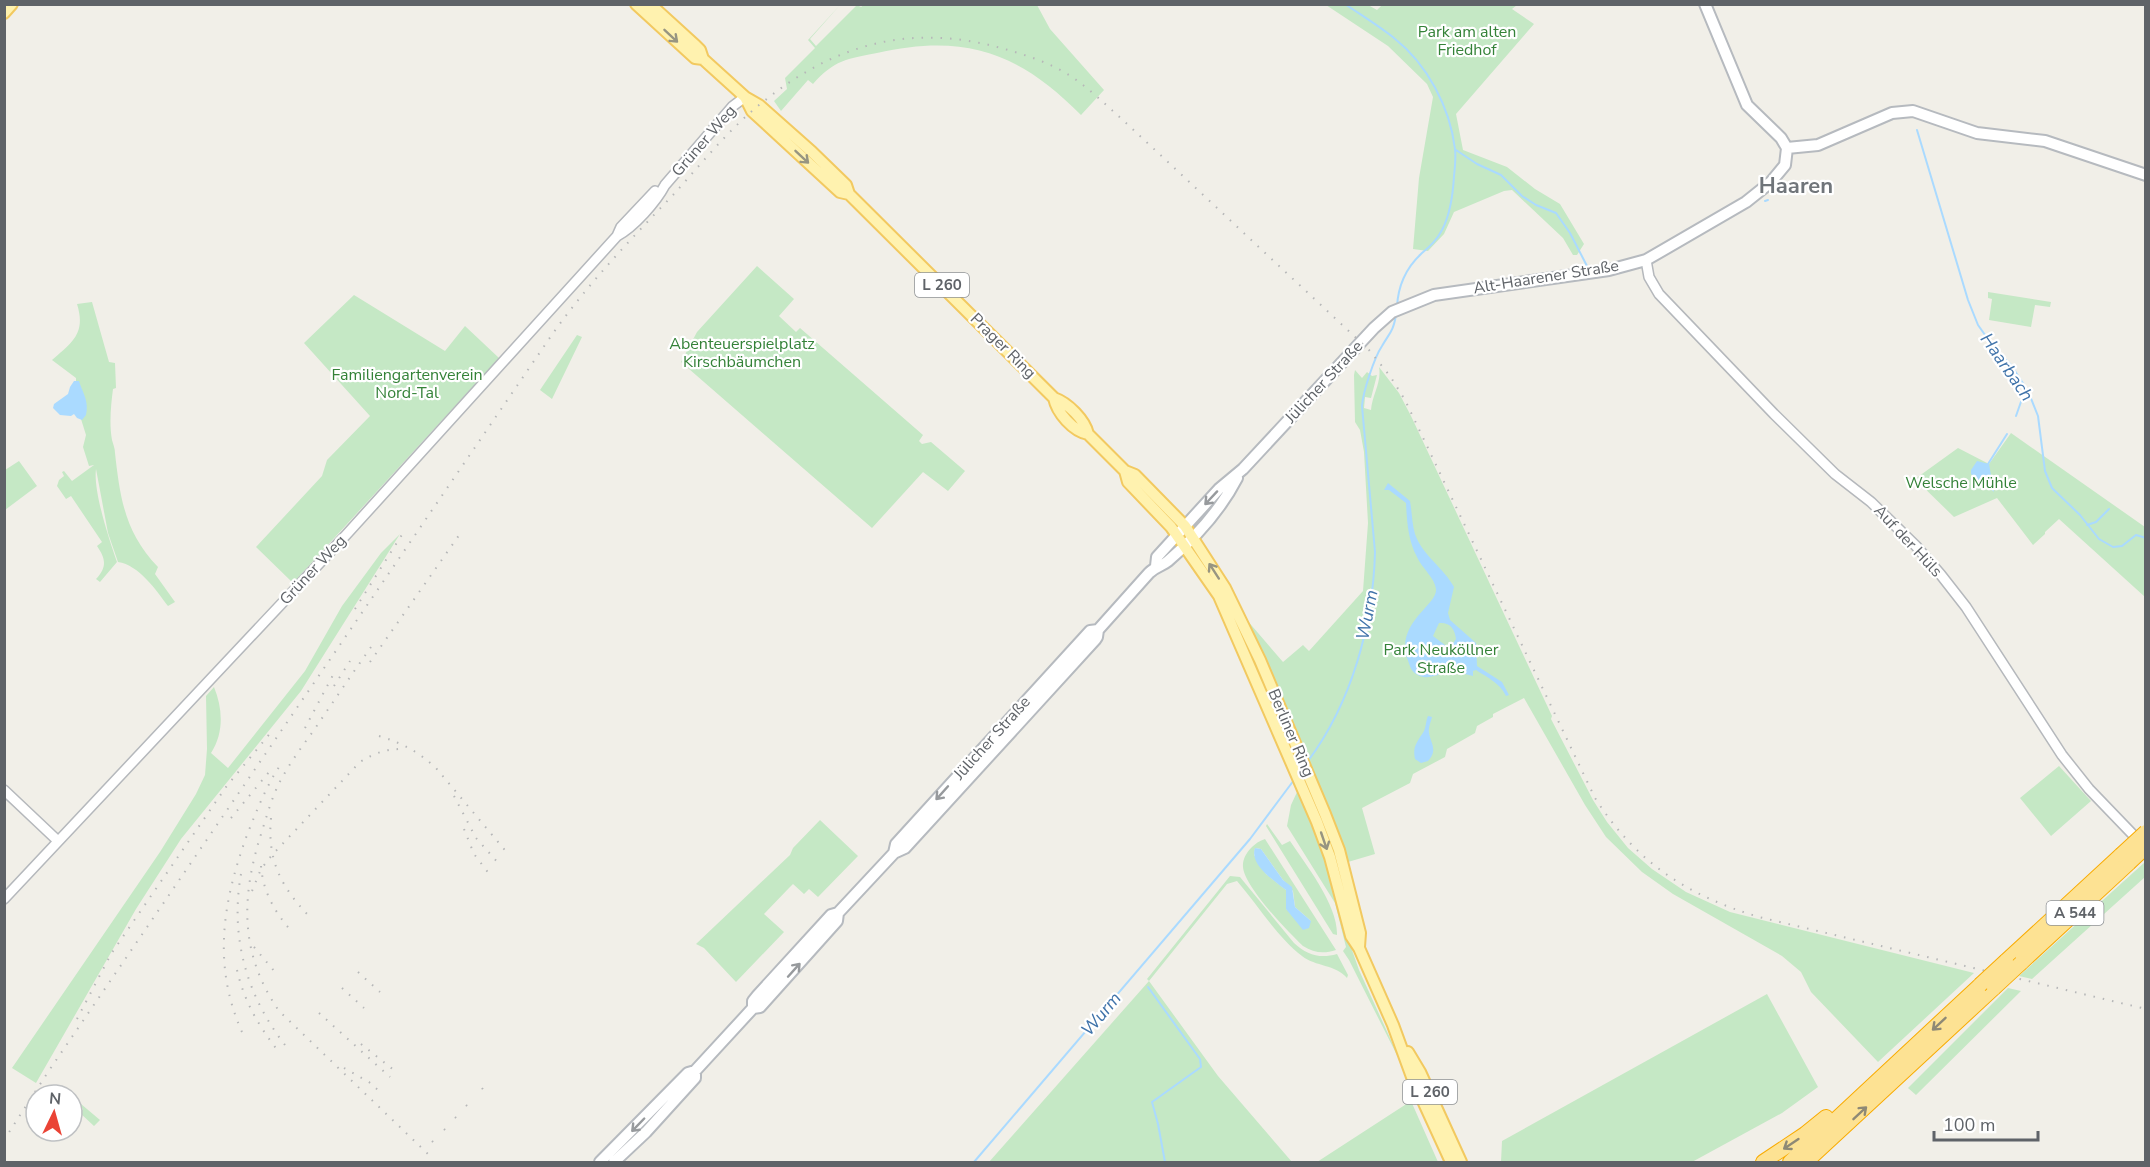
<svg xmlns="http://www.w3.org/2000/svg" width="2150" height="1167" font-family="'Nunito Sans',sans-serif">
<style>
.green{fill:#c5e8c5;fill-rule:evenodd}
.water{fill:#aadaff;fill-rule:evenodd}
.lines{fill:none;stroke-linecap:round;stroke-linejoin:round}
.stream{stroke:#aadaff;stroke-width:2}
.tertiary-casing{stroke:#b5b8bc;stroke-width:12}
.secondary-casing{stroke:#b6babf;stroke-width:14}
.primary-casing{stroke:#f2c960;stroke-width:14}
.motorway-casing{stroke:#f9ab00;stroke-width:16}
.tertiary{stroke:#fff;stroke-width:9}
.secondary{stroke:#fff;stroke-width:10}
.primary{stroke:#fff2af;stroke-width:10}
.motorway{stroke:#fde293;stroke-width:14}
.rail{stroke:#b6b7b8;stroke-width:2;stroke-dasharray:1.5 8;stroke-linecap:butt}
.motorway-bridge-casing{stroke:#f9ab00;stroke-width:16;stroke-linecap:butt}
.motorway-bridge{stroke:#fde293;stroke-width:14}
.oneway{stroke:#979581}
.oneway2{stroke:#979a9d}
.oneway3{stroke:#8e8975}
.labels{text-anchor:middle;dominant-baseline:central;stroke-width:4.5;stroke-linejoin:round;paint-order:stroke}
.shield{fill:#fff;stroke:#8f9295;stroke-width:1.5}
.shield-label{font-size:15px;font-weight:bold;fill:#5f6368}
.park-label{font-size:16px;fill:#348238;stroke:#fff}
.street-label{font-size:16px;fill:#5f6368;stroke:#fff}
.water-label{font-size:18px;font-style:italic;fill:#4174aa;stroke:#fff}
.district-label{font-size:22px;font-weight:bold;fill:#70757a;stroke:#fff}
</style>
<rect width="100%" height="100%" fill="#f1efe8"/>
<path class="green" d="M1383 4 1517 5 1512 9 1534 24 1456 114 1463 150 1507 167 1535 189 1560 204 1584 244 1577 255H1573L1563 238 1512 190 1504 191 1454 212 1444 234 1428 251 1413 249 1419 178 1433 97 1427 84 1388 46 1326 5H1368L1377 10Z
M840 5 810 39 816 46 857 5 861 7 865 4 1037 5 1050 29 1104 90 1081 115C1019 52 964 33 877 53 847 59 834 60 813 84L808 80 781 111 774 101 787 89 785 78 815 48 808 40Z
M757 266 794 299 779 316 796 332 800 328 923 435 919 441 922 444 931 442 965 471 948 491 923 472 872 528 681 362 697 332Z
M1988 292 2051 302 2050 307 2035 305 2031 327 1989 320 1992 299 1988 298Z
M354 295 445 351 465 326 499 358 293 583 256 547 322 476 327 460 370 416 304 343Z
M92 302 109 362 115 363 116 388 113 389C111 404 109 424 112 440 113 444 115 448 115 453 120 498 125 533 158 567L155 574 175 602 168 606C156 590 139 565 118 562L108 533 96 469C93 491 109 539 117 562L100 582 96 579C107 567 106 559 97 546L102 542 71 496 66 499 57 486 59 480 64 476 62 472 64 471 72 481 94 465 89 466 83 447 86 435 76 403V378L52 360C73 342 86 333 77 304Z
M577 335 582 337 552 399 540 390Z
M1379 367 1399 393 1411 416 1552 716 1551 719 1593 800 1607 822 1628 848 1652 869 1686 892 1730 912 1974 973 1878 1062 1811 992 1801 972 1782 956 1673 894 1642 872 1606 837 1585 805 1524 698 1493 714V717L1477 726 1475 733 1447 749 1445 757 1413 774 1410 783 1362 808 1375 854 1348 862 1273 675 1246 619 1283 662 1303 645 1309 651 1363 591 1368 523 1364 452 1360 430 1355 422 1354 375 1355 370 1362 378 1367 372 1372 376 1377 375 1371 398 1365 397 1364 408 1371 410C1372 395 1382 382 1379 367Z
M2011 433 2145 527V597L2059 519 2045 532V534L2033 545 1997 498 1954 517 1915 479 1958 448 1989 464Z
M19 461 37 486 5 510V470Z
M400 534 301 691 181 839 136 909 36 1083 12 1068 160 852 196 794 205 775 207 749 206 696 214 687C223 709 224 733 211 753L228 768 305 671 342 606 381 553Z
M2059 766 2091 801 2051 836 2020 798Z
M1298 790 1319 840 1345 930 1359 970 1405 1071 1349 960 1343 951 1346 947 1335 903 1287 826 1291 805Z
M820 820 858 856 818 897 809 889 804 894 793 884 789 888 764 914 784 932 736 982 704 948 696 944 790 855 793 848Z
M1267 824 1282 845 1290 841C1306 865 1338 905 1337 935L1333 934 1266 826Z
M1265 839 1336 950C1324 954 1314 953 1303 946 1288 932 1244 886 1243 867 1242 854 1255 842 1265 839ZM1255 848 1261 849 1283 880 1293 891 1295 907 1311 921 1286 909V890L1266 874 1254 855Z
M2145 862V877L2032 979 2019 976Z
M1230 876 1240 877 1294 943C1307 955 1320 959 1337 954L1348 975 1347 978C1335 964 1316 967 1302 956 1276 936 1258 905 1237 881L1227 884 1149 981 1218 1076 1292 1162H989L1149 981 1147 979Z
M2008 988 2021 991 1916 1095 1908 1088Z
M1767 994 1818 1087 1782 1113 1692 1162H1501L1502 1141Z
M1411 1101 1438 1162H1317Z
M81 1104 100 1120 94 1126 80 1113 83 1109 79 1106Z"/>
<path class="water" d="M74 381H79C83 394 89 400 86 415L82 420 77 418 74 414 71 416 60 415 53 408 54 404 68 394 70 387Z
M1977 461 1989 464 1994 492 1971 474V470Z
M1388 483 1410 501C1412 512 1412 524 1415 534 1422 555 1444 568 1454 587L1448 613 1450 620 1476 643 1477 666 1502 682 1509 695 1506 696C1500 683 1488 678 1476 670L1473 671V676L1449 670 1438 673V675C1429 677 1424 679 1416 674 1410 670 1410 665 1407 658 1396 622 1438 605 1436 589 1435 578 1421 567 1417 557 1408 540 1407 522 1406 503L1389 490H1384ZM1439 623C1450 622 1455 629 1456 639L1452 645H1445L1433 636Z
M1428 716 1432 717C1431 721 1428 728 1429 733 1431 744 1438 750 1428 761L1421 763 1415 759C1412 746 1418 741 1424 731 1426 727 1426 720 1428 716Z
M1255 848 1261 849 1283 880 1292 887 1295 907 1311 921 1309 928 1303 930 1286 909V890C1275 881 1249 865 1255 848Z"/>
<g class="lines">
<path class="stream" d="M1345 4C1361 15 1379 26 1394 38 1427 64 1450 107 1455 149 1456 157 1455 167 1454 176 1453 194 1451 213 1442 230 1437 240 1430 246 1421 254 1406 268 1398 286 1397 307
M1917 130 1968 300 1978 325 1995 349 2011 365 2028 391 2038 416 2045 471 2052 488 2080 515 2099 539 2113 547 2122 546 2136 535 2146 538
M1456 150 1477 164 1501 175 1522 196 1536 205 1556 213 1570 233 1587 266
M1765 201 1768 200
M2016 416 2023 396
M1988 464 2007 434
M2087 525 2096 522 2109 509
M1308 761C1352 702 1373 625 1375 552L1362 406C1363 392 1374 358 1382 346 1390 332 1393 332 1396 315
M1148 987 1200 1059 1201 1067 1152 1102 1158 1124 1165 1162
M974 1162 1250 839 1294 780"/>
<defs>
<path id="tertiary" d="M617 236 621 227 655 191
M1646 260 1649 277 1659 294 1774 414 1835 474 1871 502 1916 546 1941 575 1966 607 2062 755 2089 789 2140 842
M4 790 58 841
M4 899 346 535 617 236C634 227 656 202 665 185L733 106 745 97"/>
<path id="secondary" d="M1787 148 1818 145 1892 113 1913 111 1977 133 2045 141 2146 175
M1156 566 1157 557 1219 489 1243 469 1374 328 1392 312 1434 295 1609 270 1646 260 1746 202 1771 182 1785 165 1787 148 1781 138 1747 105 1705 4
M894 853 905 848 1095 640 1097 637 1098 630 1149 573C1156 566 1162 566 1168 561 1195 538 1221 509 1237 478
M753 1008 760 1007 837 921 838 913
M600 1162 688 1073 695 1071 753 1008V1001L757 996 831 915 838 913 894 853 896 844 1090 631 1098 630
M614 1162 646 1132 695 1078V1071"/>
<path id="primary" d="M636 4 695 58 703 59
M650 4 696 46 700 50 703 59 745 97 759 105 812 152 846 185 849 194 1054 398C1068 403 1085 420 1088 434
M4 13 12 4
M745 97 752 111 840 192 849 194
M1054 398C1057 413 1073 431 1088 434L1125 471 1135 475 1185 526 1225 588 1260 660 1325 814 1339 850 1360 933 1359 947
M1125 471 1128 482 1171 527 1219 596 1317 822 1330 857 1351 936 1359 948 1393 1025 1412 1077 1451 1162
M1408 1052 1420 1072 1461 1162"/>
<path id="motorway" d="M2006 961 2121 855
M2021 963 2129 863
M1763 1162 1805 1134 1826 1117
M1790 1162 1980 985
M1806 1162 1994 988"/>
</defs>
<use href="#tertiary" class="tertiary-casing"/>
<use href="#secondary" class="secondary-casing"/>
<use href="#primary" class="primary-casing"/>
<use href="#motorway" class="motorway-casing"/>
<use href="#tertiary" class="tertiary"/>
<use href="#secondary" class="secondary"/>
<use href="#primary" class="primary"/>
<use href="#motorway" class="motorway"/>
<path class="rail" d="M355 609 403 533
M371 647C352 674 333 702 314 730 303 745 292 760 283 776 273 793 268 812 262 831 241 896 239 953 279 1011L428 1154
M370 662 462 531
M334 686 350 661
M305 728 333 675
M379 736C402 743 419 752 436 768L509 855
M454 796 476 838 500 865
M231 818 269 772
M271 818C267 860 281 887 309 916
M464 829 474 854 490 875
M261 866C263 893 276 914 293 933
M241 874C230 936 246 995 285 1045
M252 891 261 869 272 855 360 762C375 753 385 749 402 749
M254 947 275 972
M237 970C244 1001 259 1027 279 1052
M358 972 380 992
M342 988 364 1008
M319 1013 390 1077
M77 1019 111 954 226 787 272 731
M242 1032C212 965 223 901 247 835 257 810 266 786 281 764
M361 1044 395 1071
M344 1068 369 1082 378 1090
M482 1088 484 1091
M466 1105 468 1107
M455 1117 457 1119
M444 1129 446 1131
M4 1140 48 1072 549 339C585 287 629 241 673 195 703 162 732 125 768 98 839 42 914 24 1001 48 1026 55 1051 63 1072 77 1091 90 1107 106 1124 121L1369 350 1390 376 1405 400 1595 798C1637 863 1686 895 1759 917L2146 1009
M432 1141 434 1143"/>
<defs>
<path id="motorway-bridge" d="M2121 855 2146 832
M2129 863 2146 847
M1980 985 2006 961
M1994 988 2021 963"/>
</defs>
<use href="#motorway-bridge" class="motorway-bridge-casing"/>
<use href="#motorway-bridge" class="motorway-bridge"/>
</g>
<defs><path id="oneway-shaft" d="M-6 0H5M1.5-3L5.5 0L1.5 3" fill="none" stroke-width="1.6" stroke-linecap="round" stroke-linejoin="round" transform="scale(1.5)"/></defs>
<g class="oneway">
<use href="#oneway-shaft" transform="translate(671 36) rotate(43)"/>
<use href="#oneway-shaft" transform="translate(802 157) rotate(43)"/>
<use href="#oneway-shaft" transform="translate(1214 571) rotate(-123)"/>
<use href="#oneway-shaft" transform="translate(1324 841) rotate(71)"/>
</g>
<g class="oneway2">
<use href="#oneway-shaft" transform="translate(1211 498) rotate(133)"/>
<use href="#oneway-shaft" transform="translate(942 793) rotate(132)"/>
<use href="#oneway-shaft" transform="translate(794 970) rotate(-48)"/>
<use href="#oneway-shaft" transform="translate(638 1125) rotate(134)"/>
</g>
<g class="oneway3">
<use href="#oneway-shaft" transform="translate(1939 1024) rotate(137)"/>
<use href="#oneway-shaft" transform="translate(1860 1113) rotate(-43)"/>
<use href="#oneway-shaft" transform="translate(1791 1144) rotate(146)"/>
</g>
<g class="labels">
<g class="shield">
<rect x="915" y="273" width="54" height="24" rx="4.5"/>
<rect x="2046.5" y="901" width="57" height="24" rx="4.5"/>
<rect x="1403" y="1080" width="54" height="24" rx="4.5"/>
</g>
<g class="shield-label">
<text x="942" y="285">L 260</text>
<text x="2075" y="913">A 544</text>
<text x="1430" y="1092">L 260</text>
</g>
<g class="park-label">
<text x="1467" y="32">Park am alten<tspan x="1467" dy="18">Friedhof</tspan></text>
<text x="742" y="344">Abenteuerspielplatz<tspan x="742" dy="18">Kirschbäumchen</tspan></text>
<text x="407" y="375">Familiengartenverein<tspan x="407" dy="18">Nord-Tal</tspan></text>
<text x="1961" y="483">Welsche Mühle</text>
<text x="1441" y="650">Park Neuköllner<tspan x="1441" dy="18">Straße</tspan></text>
</g>
<g class="street-label">
<text transform="translate(704 141) rotate(-49)">Grüner Weg</text>
<text transform="translate(1546 277) rotate(-9)">Alt-Haarener Straße</text>
<text transform="translate(1003 346) rotate(45)">Prager Ring</text>
<text transform="translate(1324 382) rotate(-47)">Jülicher Straße</text>
<text transform="translate(1908 541) rotate(47)">Auf der Hüls</text>
<text transform="translate(313 570) rotate(-47)">Grüner Weg</text>
<text transform="translate(1291 733) rotate(67)">Berliner Ring</text>
<text transform="translate(992 738) rotate(-48)">Jülicher Straße</text>
</g>
<g class="water-label">
<text transform="translate(2007 367) rotate(55)">Haarbach</text>
<text transform="translate(1367 615) rotate(-79)">Wurm</text>
<text transform="translate(1101 1014) rotate(-50)">Wurm</text>
</g>
<g class="district-label">
<text x="1796" y="186">Haaren</text>
</g>
</g>
<rect width="2150" height="1167" fill="none" stroke="#5f6368" stroke-width="12"/>
<g transform="translate(54 1113) rotate(5)"><circle r="28" fill="#ffffff" stroke="#bfc1c3" stroke-width="1.5"/>
<path d="M0-4.5L10 22L0 15L-10 22Z" fill="#ea4335"/>
<text y="-9" font-size="16" font-weight="bold" text-anchor="middle" fill="#5f6368">N</text>
</g>
<path d="M1934 1131v9h104v-9" fill="none" stroke="#5f6368" stroke-width="3"/>
<text x="1943" y="1131" font-size="18" fill="#5f6368" stroke="#ffffff" stroke-width="4.5" paint-order="stroke">100 m</text>
</svg>
